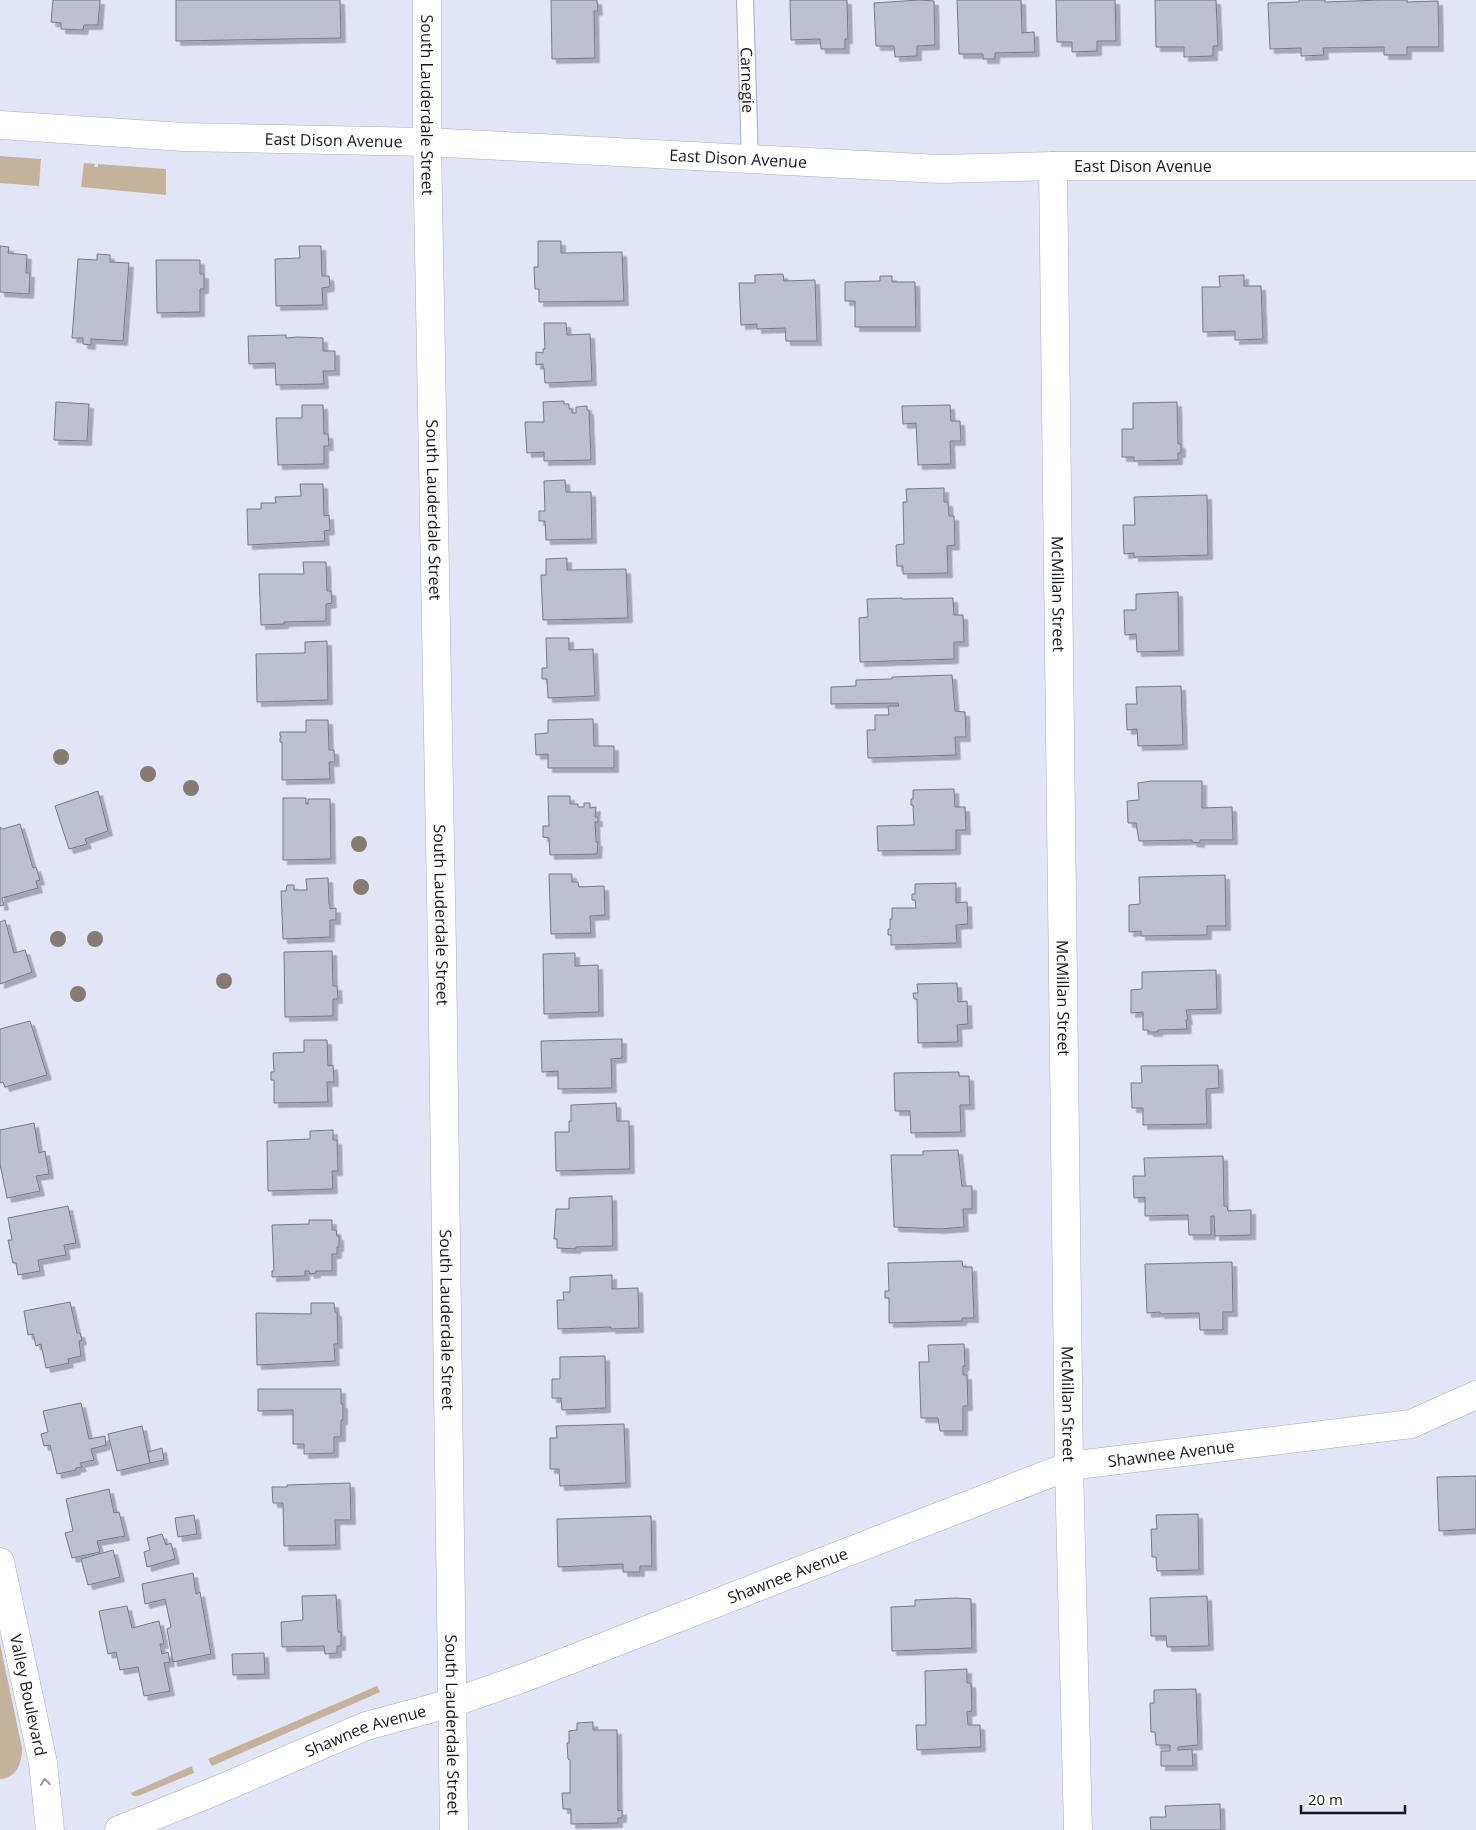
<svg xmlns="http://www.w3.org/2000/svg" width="1476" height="1830" font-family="'Open Sans',sans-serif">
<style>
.green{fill:#c4b29b}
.building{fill:#bcc0cf;stroke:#767987;filter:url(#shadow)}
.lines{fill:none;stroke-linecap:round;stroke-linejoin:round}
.service-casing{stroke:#a8acbb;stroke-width:18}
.minor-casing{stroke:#a8acbb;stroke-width:29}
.tertiary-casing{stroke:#a8acbb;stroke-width:29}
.service{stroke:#fff;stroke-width:16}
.minor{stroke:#fff;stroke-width:28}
.tertiary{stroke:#fff;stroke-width:28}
.tree{fill:#857b71}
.oneway{stroke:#97979a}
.labels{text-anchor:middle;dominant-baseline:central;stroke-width:4;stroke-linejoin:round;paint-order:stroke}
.street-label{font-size:16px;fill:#17181e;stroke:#fff}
</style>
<defs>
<filter id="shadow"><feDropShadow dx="4.5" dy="4.5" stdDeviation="0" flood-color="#0004"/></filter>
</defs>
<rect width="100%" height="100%" fill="#e1e5f5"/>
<path class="green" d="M0 156 41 159 39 186 0 183Z
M84 163 95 164 94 167H98V164L166 169V195L81 187Z
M0 1644 22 1748C22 1763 17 1778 0 1779Z
M377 1686 380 1692 212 1766 208 1759Z
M192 1766 194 1773 138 1796H133L131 1793Z"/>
<path class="building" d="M53 0H100L98 25H84L83 30 61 29V23L51 22Z
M176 0H340L341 38 176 41Z
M551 0H597L598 11H594L595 58 552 59Z
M790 0H847L848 39H845V49H821L820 39 791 40Z
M919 0 934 1 935 45 917 46V56L895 57 894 46H876L874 3Z
M957 0H1021L1022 33 1034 32 1035 52 995 53V59H983V54H959Z
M1056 0H1115L1116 41H1097V51L1072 52V42H1057Z
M1155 0H1216L1218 46H1213V56L1184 57V47H1156Z
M1299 0H1325V2L1381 0H1407V2L1438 1 1439 47H1407V55H1384V47L1323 48 1324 55 1301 56V48L1270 49 1268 3 1299 2Z
M538 241H561V253L622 252 624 301 539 302V289H535L534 267H538Z
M0 246 9 247 8 253 27 255 26 273H30L29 294 0 292Z
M299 246H321L322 276H329L330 285 329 287 322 288 323 305 276 306 275 259 300 258Z
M97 254 110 255V262L129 263 123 341 91 339V345L83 344V338H72L78 259 97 260Z
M156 260H200V274H204V289H200V312L157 313Z
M783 274 784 281 815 280 817 341H786L785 328 757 329V324L741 325 739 283H755V275Z
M1244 275V286H1261L1263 339 1235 340V331L1203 332 1202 287H1220L1219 276Z
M880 276H892V282H915L916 327H855V301H845V282L880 281Z
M544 323H566L567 335 590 334 592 381 545 383 544 368H543V364L536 365V352L543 353V349H545Z
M286 335V338L298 337 323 338V351H335V371H323L324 384 276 385 275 363 249 364 248 336Z
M564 401V404H569V409H572V413H576V407L587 406V410H589L591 460 544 461V452L527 453 525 422H544L543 402Z
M56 402 89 404 87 441 54 440Z
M1177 402 1178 444H1181V453H1178V460L1134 461V457H1122V429H1133V403Z
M302 405H323L324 434H328L329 446H324V464L278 465 276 418H302Z
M950 405 951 421H960L961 441H950L951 464 918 465 916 423 903 424 902 406Z
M565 480 566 492H591L592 539 546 540 545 521H539V511H545L544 481Z
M300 484H323L324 516 329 515 330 530 324 531 325 541 248 545 247 509H261V503H276L275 497 301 496Z
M944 488V502H948L949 516H954L955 545 947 546 948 573 903 574V566H897L896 545 904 544 903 502H907L906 489Z
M1207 495 1208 555 1134 557V553L1124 554 1123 525H1135L1134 497Z
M567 558V570L626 569 628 618 543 620 541 575H546V559Z
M303 562H326L327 591H331L332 603 326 604V621L284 622V624L261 625 259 574H304Z
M1178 592 1179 651 1137 652 1136 634 1125 635 1124 610H1136V594Z
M902 598V599L953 598 954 615H963L964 642H954V659L860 662 859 618 868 617 867 599Z
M546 638H569V650L593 649 595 696 548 698 547 679H542V668H547Z
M327 641 328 700 257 702 256 654 305 653V642Z
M952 675 955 711 965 712 966 737H955L956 755 868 758 867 730H875V715H889L888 706H899L898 703 831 704V687L856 686V680L892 679V677Z
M1181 686 1183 745 1138 746 1137 729 1127 730 1126 704H1137L1136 687Z
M593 719 594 746H614V768H548V754L536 755 535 734 548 733V720Z
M306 720H328L329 750H334L335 762H329L330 779 282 780V742H280V738H281V736H280V732H306Z
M1151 781H1202V808L1232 807 1233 840H1200V843L1192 842V840L1139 841 1136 823H1128L1127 801 1139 800 1138 783Z
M954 789 955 807H965L966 830H956V850L878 851 877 826 914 825 913 805H911V799H913V790Z
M98 791 108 831 85 839 87 844 69 849 55 806Z
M548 796H570V804H578V807H584V803H590V808L596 807 595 817H598V822H595L596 842H598L597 854 550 855 549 838 543 837V826H549Z
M283 798H306V804H308V799H330L331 859 283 860Z
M20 824 33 868 36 867 40 880 36 881 38 888 2 898 4 905 0 906V827L3 829Z
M549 874H572V882H578L579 887 604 886 605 915 590 916 591 933 551 934Z
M1225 875 1226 926H1207V935L1141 936V931L1129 932V905L1140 904 1139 877Z
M328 878 329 904H330V909L336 908V920H330V937L283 939 281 891H286L287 885H294V890H307L306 879Z
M956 883V903L967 902 968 924 956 925 957 943 891 945V935H888V929H890V919H892V908H916L915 900H912V894H915V884Z
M5 920 14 953 25 950 32 972 0 984V922Z
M332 951 333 986H337L338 999H333V1016L285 1017 284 952Z
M575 953V966L598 965 599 1012 544 1014 543 954Z
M1216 970 1217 1009 1186 1010 1188 1020H1186L1187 1029 1158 1030V1032H1149L1148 1030H1143V1012L1131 1013V990L1142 989V972Z
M957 983 958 1002 967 1001 968 1024 957 1025 958 1042 918 1043 917 999H914L913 993H918L917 984Z
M30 1021 47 1075 5 1087 3 1082 0 1083V1029Z
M622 1039V1058L611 1059 612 1088 558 1089V1071L542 1072 541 1041Z
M304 1040H327L328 1066 333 1065 334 1082H327L328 1102 274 1103V1080H271V1072H274L273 1053 304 1052Z
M1218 1065 1219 1088 1206 1089 1207 1124 1143 1125V1108H1132L1131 1083H1142L1141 1066Z
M959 1072V1076H969L970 1105H960L961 1132 911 1133 910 1111H895L894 1073Z
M616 1103 617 1121H629L630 1169 556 1171 555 1132H569V1121H571V1105Z
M34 1123 39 1153 45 1151 49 1174 36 1176 40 1191 7 1198 0 1164V1130Z
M333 1130V1140H337L338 1171H332L333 1189 268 1191 267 1141 310 1139V1131Z
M958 1150 962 1186H972V1209H963L964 1227 940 1229 894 1227 891 1155H923V1151Z
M1223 1156 1224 1206H1227L1228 1211 1251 1210V1235L1215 1236 1214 1216H1211V1235H1189L1188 1215 1145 1216V1197L1134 1198 1133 1176H1145L1144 1158Z
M612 1196 613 1246 576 1247V1249L557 1248V1239H554L556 1209H569V1198Z
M68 1206 76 1243 64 1245 66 1255 38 1260 40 1271 18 1275 16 1263H13L8 1240H12L8 1218Z
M309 1220H332V1230H336L337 1236H339V1247H337V1254H332V1271H316V1273L310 1274 309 1271H305V1276L272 1277V1271H274L272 1225 309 1224Z
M962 1261 963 1267H972L974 1318H962V1321L889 1323V1298H885V1291H889L888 1263Z
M1232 1262 1233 1312H1223V1330H1200L1199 1313 1160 1314V1312L1147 1313 1145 1264Z
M612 1275V1289L638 1288 639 1328 611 1329V1327L558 1329 557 1300H564L563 1292H570V1277Z
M70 1302 77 1333H80L82 1340 79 1341 81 1356 68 1359 69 1363 46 1368 41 1344 36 1346 33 1334 28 1335 24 1311Z
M311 1303H334L335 1312H337L338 1344H334L335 1361 257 1365 256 1313 311 1314Z
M964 1344 965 1366H963V1375H967L968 1406H963V1431H940L938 1418H921L919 1362H929L928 1345Z
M605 1356 606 1408 562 1410 561 1398H552V1379H560V1357Z
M258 1389H341V1404H343V1420H341V1437H334V1453L304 1454V1444H293V1410L258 1411Z
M81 1403 89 1439 105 1436 106 1445 91 1449 94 1460 80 1463 82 1467 76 1468V1470L57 1474 50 1445 44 1446 41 1434 48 1432 43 1411Z
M624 1424 626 1483 560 1486 559 1469H550V1438H557L556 1426Z
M142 1426 150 1463 117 1471 108 1434Z
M162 1448 164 1460 150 1463 148 1452Z
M1476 1476V1529L1439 1531 1437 1477Z
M350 1483 351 1520H335L336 1545 284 1546 283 1503H273L272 1487H287V1485Z
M109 1489 114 1513 119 1512 125 1536 97 1541 100 1552 72 1558 65 1533 73 1531 66 1499Z
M1198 1514 1199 1570 1157 1571 1156 1557H1152L1151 1529H1157L1156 1515Z
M194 1515 197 1534 178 1537 175 1518Z
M651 1516 652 1566H640V1572H623V1564L558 1567 557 1519Z
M162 1534 166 1545 171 1543 175 1559 147 1567 144 1552 150 1550 147 1538Z
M113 1550 120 1577 88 1585 81 1559Z
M193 1573 196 1594 200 1592 211 1654 173 1662 167 1629 171 1627 165 1599 145 1604 142 1584Z
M336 1595 338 1632H341V1646H337V1653L325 1654 324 1646 282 1647 281 1622 303 1620 302 1596Z
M1207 1596 1209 1646 1167 1647 1166 1636H1151L1150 1598Z
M956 1598 971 1599 972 1648 892 1651 891 1607 915 1606V1600Z
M127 1606 132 1628 159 1621 164 1644H160L162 1654 168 1652 170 1662 164 1663 170 1691 144 1696 138 1667 120 1670 116 1652 108 1654 99 1611Z
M264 1653 265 1674 233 1675 232 1654Z
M967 1669V1683H971L972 1711 967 1712 968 1725H980L981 1747 917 1750 916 1725H926L925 1671Z
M1196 1689 1198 1745 1178 1747V1750L1192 1749 1193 1766H1161V1751H1170V1745H1156L1155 1732H1151L1150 1703H1154V1690Z
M593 1722V1730H617L618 1811 622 1810V1818H618V1823L571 1824V1809H563L562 1793H570V1760L568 1759 567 1743H569V1731L577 1730V1723Z
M1220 1804 1221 1830H1151L1150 1817H1166L1165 1806Z"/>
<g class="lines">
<defs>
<g id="service">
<path id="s1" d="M745 0 750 159"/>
</g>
<g id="minor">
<path id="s2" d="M0 125 184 137 427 142 940 169 1053 166H1476"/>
<path id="s3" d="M1053 166 1069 1466 1078 1830"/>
<path id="s4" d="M0 1562 43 1763 50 1830"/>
<path id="s5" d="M119 1830 213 1792 366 1726 452 1703 526 1677 1069 1466 1411 1424 1476 1395"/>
</g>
<g id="tertiary">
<path id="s6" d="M427 0V142L442 950 454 1830"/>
</g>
</defs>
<use href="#service" class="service-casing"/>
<use href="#minor" class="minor-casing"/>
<use href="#tertiary" class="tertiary-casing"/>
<use href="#service" class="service"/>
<use href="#minor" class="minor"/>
<use href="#tertiary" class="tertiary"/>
</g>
<g class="tree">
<circle cx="61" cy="757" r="8"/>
<circle cx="148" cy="774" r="8"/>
<circle cx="191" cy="788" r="8"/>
<circle cx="359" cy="844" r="8"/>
<circle cx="361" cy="887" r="8"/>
<circle cx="58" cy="939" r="8"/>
<circle cx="95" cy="939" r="8"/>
<circle cx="224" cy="981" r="8"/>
<circle cx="78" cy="994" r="8"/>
</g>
<defs><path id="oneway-chevron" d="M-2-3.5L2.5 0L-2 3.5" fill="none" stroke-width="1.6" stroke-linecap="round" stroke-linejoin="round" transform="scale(1.25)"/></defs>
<use class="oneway" href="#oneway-chevron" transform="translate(45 1782) rotate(-96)"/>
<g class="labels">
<g class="street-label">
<text stroke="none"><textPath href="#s1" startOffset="80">Carnegie</textPath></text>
<text stroke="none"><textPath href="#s6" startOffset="105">South Lauderdale Street</textPath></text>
<text stroke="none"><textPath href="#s2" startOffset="334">East Dison Avenue</textPath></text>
<text stroke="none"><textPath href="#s2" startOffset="739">East Dison Avenue</textPath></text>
<text stroke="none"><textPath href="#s2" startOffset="1144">East Dison Avenue</textPath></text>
<text stroke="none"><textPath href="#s6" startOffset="510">South Lauderdale Street</textPath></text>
<text stroke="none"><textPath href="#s3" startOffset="428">McMillan Street</textPath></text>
<text stroke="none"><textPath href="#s6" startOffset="915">South Lauderdale Street</textPath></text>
<text stroke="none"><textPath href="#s3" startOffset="832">McMillan Street</textPath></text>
<text stroke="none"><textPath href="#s6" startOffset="1320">South Lauderdale Street</textPath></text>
<text stroke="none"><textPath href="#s3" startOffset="1238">McMillan Street</textPath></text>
<text stroke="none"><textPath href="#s5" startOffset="1121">Shawnee Avenue</textPath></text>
<text stroke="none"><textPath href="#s5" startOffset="716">Shawnee Avenue</textPath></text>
<text stroke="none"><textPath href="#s4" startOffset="136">Valley Boulevard</textPath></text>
<text stroke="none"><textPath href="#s6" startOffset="1725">South Lauderdale Street</textPath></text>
<text stroke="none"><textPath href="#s5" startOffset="266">Shawnee Avenue</textPath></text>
</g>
</g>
<path d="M1301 1805v8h104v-8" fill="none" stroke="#17181e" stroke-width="2.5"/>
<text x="1308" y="1805" font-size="15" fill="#17181e" stroke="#ffffff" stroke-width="4" paint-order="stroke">20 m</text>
</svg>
